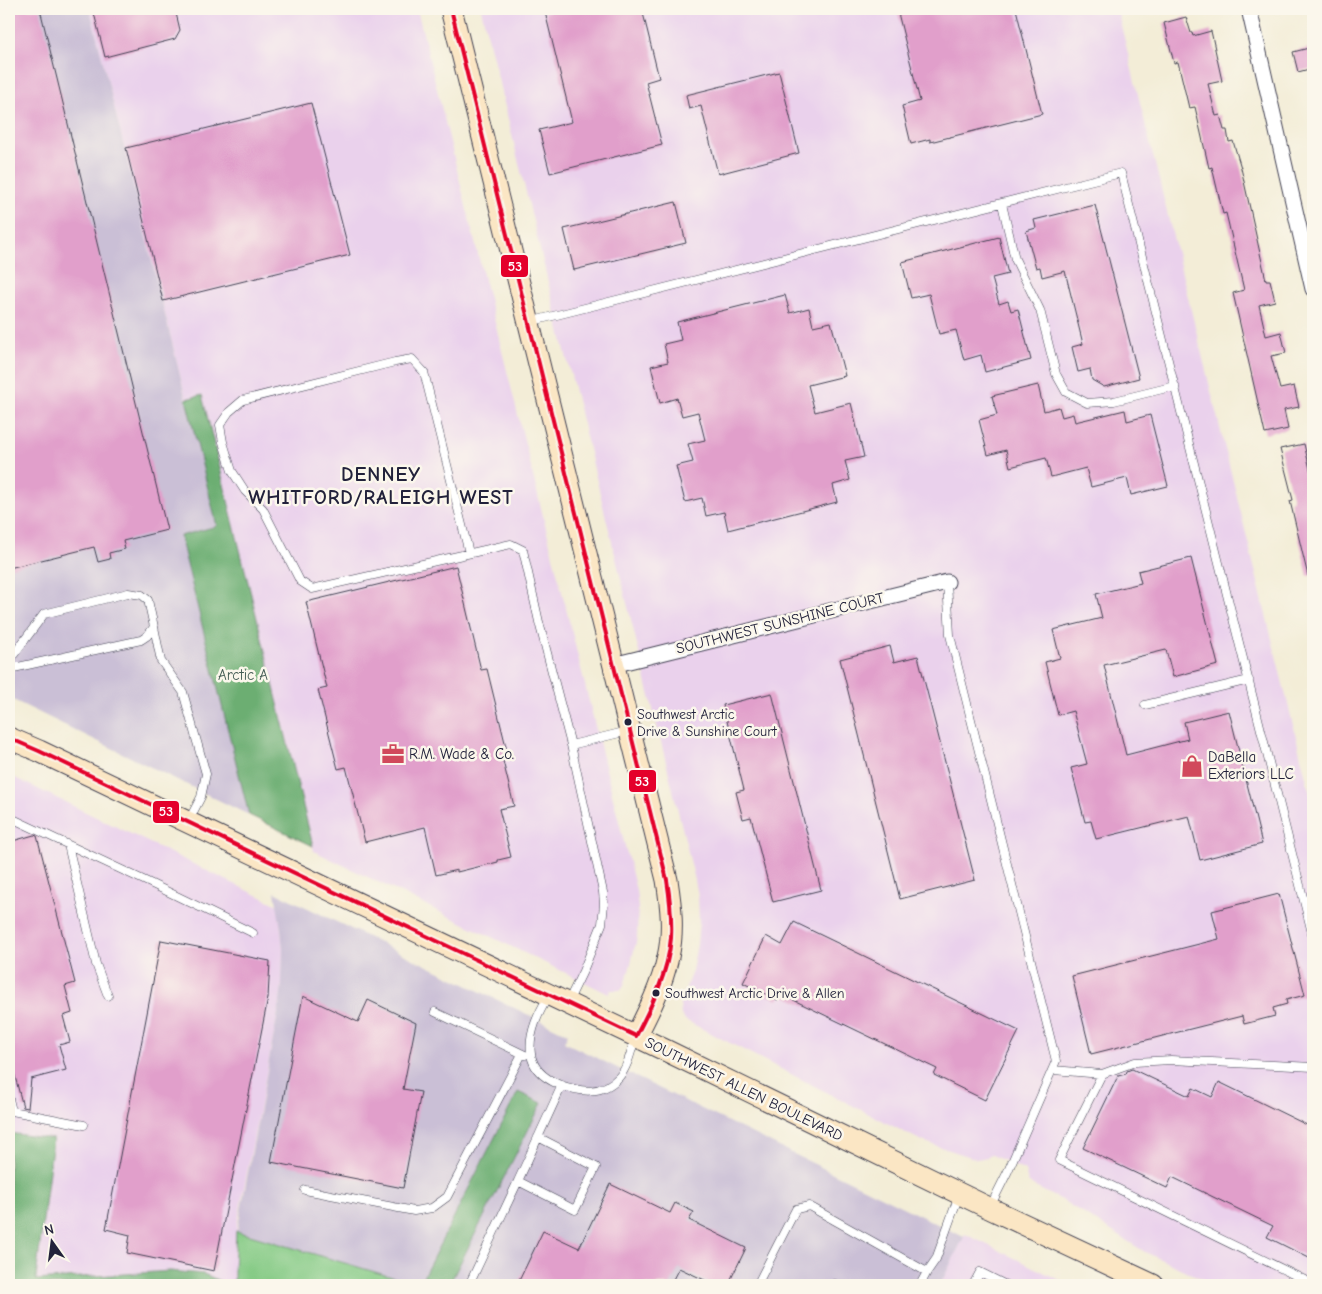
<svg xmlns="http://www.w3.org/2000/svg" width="1322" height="1294" font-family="'Comic Neue',sans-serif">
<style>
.built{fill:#ead1ec}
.industrial{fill:#cabfd6}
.green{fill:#85ca85;stroke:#547660}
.forest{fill:#6cae72;stroke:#476856}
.building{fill:#e19fcb}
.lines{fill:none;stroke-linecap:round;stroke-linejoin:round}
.lane-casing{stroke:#414052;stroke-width:9}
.street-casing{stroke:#414052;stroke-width:17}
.secondary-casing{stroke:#414052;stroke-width:23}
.lane{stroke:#fff;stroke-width:8}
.street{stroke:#fff;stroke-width:15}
.secondary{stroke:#fbe6c4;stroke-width:21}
.bus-1-casing{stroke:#fbf7ec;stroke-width:8}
.bus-1{stroke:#e4002b;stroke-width:4}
.bus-dot{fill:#22223b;stroke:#fbf7ec;stroke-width:2}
.labels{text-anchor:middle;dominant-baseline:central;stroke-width:5;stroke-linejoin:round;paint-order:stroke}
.bus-label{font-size:14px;fill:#22223b;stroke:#fbf7ec;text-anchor:start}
.street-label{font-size:15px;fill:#22223b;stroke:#fbf7ec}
.park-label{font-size:15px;fill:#455d55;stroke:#fbf7ec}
.poi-label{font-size:15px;fill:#22223b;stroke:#fbf7ec;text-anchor:start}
.district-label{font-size:20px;font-weight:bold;letter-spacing:1px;fill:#22223b;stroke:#fbf7ec}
.line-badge{stroke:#fbf7ec;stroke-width:2}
.badge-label{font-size:14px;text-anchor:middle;font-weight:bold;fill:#fff}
</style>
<rect width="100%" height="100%" fill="#fbf7ec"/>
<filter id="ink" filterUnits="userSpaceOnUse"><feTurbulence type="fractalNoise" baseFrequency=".02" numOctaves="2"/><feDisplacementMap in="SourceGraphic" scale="10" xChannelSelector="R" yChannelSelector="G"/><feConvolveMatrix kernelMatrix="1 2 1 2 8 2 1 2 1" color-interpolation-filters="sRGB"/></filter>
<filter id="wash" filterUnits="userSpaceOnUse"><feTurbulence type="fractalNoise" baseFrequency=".0096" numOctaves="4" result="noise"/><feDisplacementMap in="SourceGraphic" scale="20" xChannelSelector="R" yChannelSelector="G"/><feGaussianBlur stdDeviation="1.12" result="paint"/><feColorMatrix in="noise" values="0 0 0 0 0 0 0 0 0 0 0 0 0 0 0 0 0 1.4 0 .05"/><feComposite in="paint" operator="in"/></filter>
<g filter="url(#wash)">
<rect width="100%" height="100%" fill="#f3edd7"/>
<path class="built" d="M90 9H417L636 890 638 908 637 938 629 971 623 987 620 990H611L609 994 314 851 202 396 186 399Z
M481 9H1117L1313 806V1285H1216L1145 1252 1060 1199 1033 1186 1028 1182 1025 1171 990 1154 987 1157 977 1159 922 1141 685 1020 681 1015 680 1004 692 971 697 944 699 921 698 895 694 876Z
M9 775 278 905 283 949 282 984 280 1002 237 1225 234 1255V1285H38L9 1170Z
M965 1234 1070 1285H940Z"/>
<path class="industrial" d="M9 9H90L217 526 180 536 249 815 9 698Z
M275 892 568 1034 564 1042 964 1237 940 1285H449L541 1103 518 1092 419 1285 237 1231 280 1002 282 984 283 949 281 929Z"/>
<path class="green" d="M236 1231 419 1285H234V1271Z"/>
<path class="forest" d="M202 395 313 846 249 815 180 536 217 526 186 399Z
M518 1092 542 1103 449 1285H419Z
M9 1133 53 1139 36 1278V1280L170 1271 204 1274 222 1282 223 1285H9Z"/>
<g id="blocks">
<path class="building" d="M9 9H40L167 530 123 541 125 549 109 553 110 559 98 562 94 547 9 568Z
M93 9H175L180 30 175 39 105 57Z
M560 9H642L659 78 646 82 662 145 550 173 539 130 572 122 545 12Z
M897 9H1016L1042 114 930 142V139L911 144 902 106 920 101Z
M1186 17 1191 33H1192L1193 36 1211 31 1222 81 1208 84 1216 116 1220 115 1224 130H1227L1229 142 1233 141 1241 168 1266 280H1270L1275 301 1259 305 1266 336 1281 332 1286 353 1271 356 1280 389 1294 386 1299 407 1284 410 1288 429 1265 434 1233 293 1244 290 1226 213 1223 214 1212 167 1209 168 1195 107 1189 108 1178 62 1174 63 1164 23Z
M1313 47V68L1298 72 1293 52Z
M779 72 799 153 718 174 701 106 689 109 686 95Z
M311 103 350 255 163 301 126 148Z
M676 202 686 243 574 270 564 229Z
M1095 205 1139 378 1104 387 1092 380 1090 369 1078 372 1072 347 1083 344 1065 271 1042 277 1040 267 1036 268 1026 231 1036 228 1034 220Z
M999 237 1008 274 992 278 999 304 1008 301 1011 311 1018 309 1031 360 985 372 981 355 964 360 956 330 939 334 929 294 911 298 902 262Z
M785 295 790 313 809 308 813 326 831 322 845 376 808 385 815 412 851 403 864 457 845 461 850 480 833 485 837 502 728 530 724 512 706 516 702 498 685 502 676 466 693 462 688 444 705 440 698 412 682 416 677 398 660 403 651 366 668 362 664 344 681 340 677 322Z
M1038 385 1044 411 1059 407 1062 417 1073 414 1075 422 1125 410 1127 421 1150 415 1168 486 1131 495 1127 478 1091 487 1086 468 1051 477 1046 458 1010 467 1006 450 988 455 979 420 997 415 992 396Z
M1304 444 1313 482V575L1308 576 1290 501 1293 500 1280 449Z
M1191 558 1218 665 1173 677 1166 650 1104 665 1126 755 1188 739 1184 722 1229 711 1262 844 1200 860 1189 816 1096 839 1091 821 1085 822 1071 768 1087 764 1073 711 1058 715 1045 662 1060 658 1053 630 1102 618 1096 594 1141 583 1138 571Z
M456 566 481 670 487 669 509 759 503 761 514 806 499 809 511 857 498 860V862L457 872V870L436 875 425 827 365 842 346 767 338 769 318 690 327 688 306 602Z
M890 646 894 662 918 656 975 880 900 899 840 659Z
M772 693 821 890 773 902 751 817 743 819 736 792 744 790 723 705Z
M34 835 37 836 75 983 65 986 72 1013 63 1016 70 1042 59 1045 66 1070 31 1079 28 1108 23 1107 9 1053V842Z
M1279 894 1305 995 1286 1000 1287 1004 1273 1008 1275 1016 1244 1024 1242 1016 1091 1054 1072 976 1219 939 1212 911Z
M794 922 1019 1031 985 1100 934 1075 937 1069 781 994 778 1000 743 983 766 936 782 945Z
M161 940 270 961 268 998 214 1271 127 1253 130 1235 106 1229Z
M303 996 358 1022 368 1000 416 1023 403 1089 421 1092 403 1188 271 1162Z
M1132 1069 1189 1096 1193 1088 1212 1097 1219 1082 1313 1128V1260L1267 1237 1273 1226 1172 1177 1167 1188 1083 1148 1118 1076 1126 1074 1127 1071Z
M610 1184 670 1213 675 1203 694 1212 689 1220 746 1248 728 1285H715L679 1268 670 1285H517L543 1231 579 1248Z"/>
</g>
</g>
<g filter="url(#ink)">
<use href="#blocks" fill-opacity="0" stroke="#414052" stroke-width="1"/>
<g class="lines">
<defs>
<path id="lane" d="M1002 204 1015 259 1040 310 1056 374 1066 392 1087 403 1114 401 1175 386
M529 322 1121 173 1313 937
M469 553 424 372 412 359 395 362 243 400 229 412 220 425 223 442 232 471 245 491 263 509 300 581 312 589 511 544 523 550 539 622 571 745 628 731
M947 582 950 635 1056 1061 1008 1171 990 1207
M154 627 161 661 183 692 206 774 201 797 189 820
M9 661 44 614 128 593 142 595 148 600 154 627 147 636 141 640 9 669
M1145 705 1249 680
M9 817 152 884 253 933
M68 845 96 964 108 996
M549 995C539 1012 528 1033 531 1054 533 1069 544 1078 558 1084 579 1092 602 1096 619 1077 628 1067 631 1051 635 1038
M568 1002 583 971 602 924 604 904 603 892 571 745
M435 1012 525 1055
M1053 1070 1102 1074 1059 1160 1313 1284
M1102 1074 1135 1062 1171 1060 1313 1067
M9 1099 12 1111 84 1125
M538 1137 596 1167 575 1210 518 1181 562 1085
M305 1190 414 1211 432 1208 447 1197 522 1054
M469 1285 518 1181
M757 1285 796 1209 809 1206 927 1272
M835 1285V1284L838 1285
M920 1285 927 1272 936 1259 959 1195
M973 1285 980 1272 1006 1285"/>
<path id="street" d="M1249 9 1313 289
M613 665 947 582"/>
<path id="secondary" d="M451 9 667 880C671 906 674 932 668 957 662 985 649 1011 636 1036
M9 738 39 751 667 1051 989 1208 1153 1285"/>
</defs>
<use href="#lane" class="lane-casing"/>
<use href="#street" class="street-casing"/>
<use href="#secondary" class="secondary-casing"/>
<use href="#lane" class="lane"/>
<use href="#street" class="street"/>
<use href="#secondary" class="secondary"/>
<defs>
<path id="bus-1" d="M451 9 667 880C670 899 672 919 671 938 668 973 652 1005 636 1036
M9 738 39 751 636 1036"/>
</defs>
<use href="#bus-1" class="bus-1-casing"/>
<use href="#bus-1" class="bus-1"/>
</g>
</g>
<defs>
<symbol id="office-bare" viewBox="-9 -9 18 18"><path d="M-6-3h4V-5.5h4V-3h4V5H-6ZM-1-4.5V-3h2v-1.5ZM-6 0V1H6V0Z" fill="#d1495b" stroke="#fbf7ec" stroke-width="2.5" paint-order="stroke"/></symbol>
<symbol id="shop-bare" viewBox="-9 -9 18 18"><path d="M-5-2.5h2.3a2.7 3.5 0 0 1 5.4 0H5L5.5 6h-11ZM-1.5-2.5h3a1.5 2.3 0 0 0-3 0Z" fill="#d1495b" stroke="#fbf7ec" stroke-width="2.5" paint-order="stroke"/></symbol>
</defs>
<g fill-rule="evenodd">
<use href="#office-bare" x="377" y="738" width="32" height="32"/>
<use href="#shop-bare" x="1176" y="750" width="32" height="32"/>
</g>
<g class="bus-dot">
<circle cx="628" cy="722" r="4.5"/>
<circle cx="656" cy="993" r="4.5"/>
</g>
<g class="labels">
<g class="bus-label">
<text x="637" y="714">Southwest Arctic<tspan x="637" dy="17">Drive &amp; Sunshine Court</tspan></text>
<text x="665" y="993">Southwest Arctic Drive &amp; Allen</text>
</g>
<g class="street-label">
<text transform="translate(780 623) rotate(-14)">SOUTHWEST SUNSHINE COURT</text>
<text transform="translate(744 1089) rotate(26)">SOUTHWEST ALLEN BOULEVARD</text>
</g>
<g class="park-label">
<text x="243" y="675">Arctic A</text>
</g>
<g class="poi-label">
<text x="409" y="754">R.M. Wade &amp; Co.</text>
<text x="1208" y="757">DaBella<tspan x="1208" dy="17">Exteriors LLC</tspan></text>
</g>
<g class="district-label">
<text x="381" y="474">DENNEY<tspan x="381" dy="23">WHITFORD/RALEIGH WEST</tspan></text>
</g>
</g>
<g class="line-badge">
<rect x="500" y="254" width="29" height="24" rx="5" fill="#e4002b"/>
<rect x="628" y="769" width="29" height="24" rx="5" fill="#e4002b"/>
<rect x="152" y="800" width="28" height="24" rx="5" fill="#e4002b"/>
</g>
<g class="badge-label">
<text x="515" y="271">53</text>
<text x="642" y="786">53</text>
<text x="166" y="816">53</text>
</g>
<rect width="1322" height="1294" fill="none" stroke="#fbf7ec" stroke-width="30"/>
<g transform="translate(52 1242) rotate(346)" stroke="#fbf7ec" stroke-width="4" paint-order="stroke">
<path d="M0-4L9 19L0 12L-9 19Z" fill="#22223b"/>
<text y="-8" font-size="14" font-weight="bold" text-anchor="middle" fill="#22223b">N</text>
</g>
</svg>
